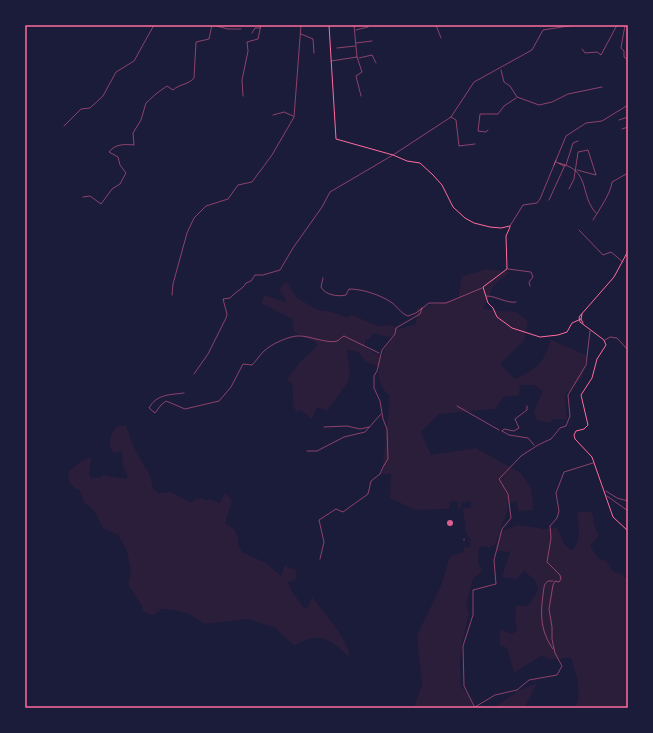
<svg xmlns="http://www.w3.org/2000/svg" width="653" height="733" font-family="Jost,sans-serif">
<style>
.green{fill:#2a1e3b;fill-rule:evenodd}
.building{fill:#dd5f8e}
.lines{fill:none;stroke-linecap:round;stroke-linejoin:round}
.path{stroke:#ff6b9d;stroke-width:0.5}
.service{stroke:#ff6b9d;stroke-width:0.5}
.minor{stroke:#ff6b9d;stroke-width:0.5}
.tertiary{stroke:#ff6b9d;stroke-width:1}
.neatline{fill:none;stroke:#ff6b9d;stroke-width:1.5}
</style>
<rect width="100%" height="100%" fill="#1b1b3a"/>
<path class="green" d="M488 269 510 272 494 285 483 309 516 312 528 321 524 341 500 364 515 379C537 368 543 364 551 340L586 355 583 376 565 395 567 419H554L550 423 536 420 534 411 543 391 534 385H520L519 395 503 397 495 409 439 414 421 432 431 455 476 448 521 473 532 490 533 510 518 511 517 501 508 504C507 519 498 529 496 544L490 548 481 546 479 548 478 563 482 571 473 579 466 604 469 613 462 644 460 661 461 686 470 698 473 708H414L422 684 417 635 441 586 450 556 464 552V548L471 546 469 541 471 540 466 533 463 508 471 507V501L461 503V508H458L457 501 449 502 450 509 415 510 390 498 391 474H382L390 396C380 388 378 379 379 367L365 361 358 352 347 350 350 371 348 382 327 411 317 407 312 419 301 410 296 412 293 405V386L287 379 299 363 317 346 315 342 294 332 292 319 261 303 265 295 285 302V298L279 290 286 281 297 298 318 310 328 311 347 317 352 315 378 326 391 325 399 329 416 324 417 308 458 299 462 276ZM373 333 389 337 395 335 384 349 382 357 365 347V340L370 339Z
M118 426H126L136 452 150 475 153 488 158 493 171 492 192 503 195 499 202 498 205 500 209 499 220 503 225 492 232 501 225 523 235 530 238 538V544L242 552 266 563 281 576 285 565 288 568 295 569 297 573 295 580 288 582 291 590 304 608 308 607 312 597C322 610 351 643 350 658 338 647 328 636 312 638 306 639 300 644 294 645L278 631 276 628 247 619 205 624 187 613 173 610 162 609 153 615 143 612 142 606 128 584 131 572 127 551 118 535 103 528 95 512 84 502 79 489H75L69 482 68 472 80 462 91 457 89 475 91 478H99L103 475 126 479 128 476 123 466 122 451 114 453C106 447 110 432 118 426Z
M577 512H592L595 528 599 535 590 546 599 559 606 561 613 572 621 574 628 580V708H575C583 693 576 673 571 658L549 659 542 655 514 673 507 648 500 645V629L512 634 517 630 515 621 516 605 528 606 538 591 535 580 524 571 517 579 502 577 510 552 496 551 499 532 518 525 544 529 557 528 564 544 571 550C583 542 578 526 577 512Z
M537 683 524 708H493L518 691Z"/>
<path class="building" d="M447 523a3 3 0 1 1 6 0a3 3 0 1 1-6 0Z"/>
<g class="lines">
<path class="path" d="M184 393C169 395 157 394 149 408L155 413 161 405 166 401 185 409 219 401 231 387 243 364 252 365C256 361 260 355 264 351 271 344 291 335 300 336 309 336 329 344 337 341 340 340 341 337 344 336L379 353
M457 406 499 430
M464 540V539"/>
<path class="service" d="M451 117 456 120 459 146 475 144
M502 431 504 429 514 431 519 428 515 419 527 410V406"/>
<path class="minor" d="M436 25 441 38
M625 25 621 48 624 51V57L628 60
M356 30 368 27
M252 33 255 28H260
M301 34 313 39 314 53
M356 43 372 41
M337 48 355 46
M582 49 585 53 597 52 601 55 617 25
M357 57 362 72 356 76 361 96
M359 58 372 55 376 63
M331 61 357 57 354 25
M501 70 504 82 510 86 517 97 539 105 552 102 568 94 602 87
M243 96 242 80 248 51 247 42 258 39 261 25
M628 108V110
M273 115 284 112 293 116
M619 120 628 117
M64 126 81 109 90 108 103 96 116 72 134 61 154 25
M622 129 628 127
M488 130 486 132 478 131 480 114H498L504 106 516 98
M556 162 564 166
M554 165 556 160
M565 165C590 173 580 196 596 213
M566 165 573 143 578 141
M569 189 574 179 578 152 588 150 596 175 577 170
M83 197 90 196 101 204 112 189 120 184 126 173 120 165 118 157 109 152C115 144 124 144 134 145L133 133 141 120 146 103 157 93 167 86 173 90C179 84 188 85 194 78L196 42 209 39 212 25 228 29H241
M549 200 565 165 559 163
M593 220C599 210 611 193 612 182L628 173
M510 226 523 205 537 203 540 199 566 136 586 123 602 121 628 105
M579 230 603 255 611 252 623 262
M508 269 531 272 533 277 529 282 530 286
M323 278 321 287C325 295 338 297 346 295L349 289C363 289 380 295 391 302 398 307 400 313 408 316L416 313 429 303H446L482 288
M172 295 173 284 187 233 194 218 206 206 228 199 238 185 252 182 272 155 294 117 301 25
M487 296C496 296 508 304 516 302
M605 340 610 337 617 338 628 350
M194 374 208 354 226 318 227 314 223 299 230 298C235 292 243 289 246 283L251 281 255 275H263L280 270 293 248 322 207 330 192 393 155 451 117 474 82 532 50 543 30 575 25
M324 427 347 426 360 429 369 427
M502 431 509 435 528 438 534 445
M307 451H317L344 437 365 432 381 414
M606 491 617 498 628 501
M607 496 628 511
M320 559 324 542 319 520 336 509 343 512 368 494 371 481 380 474 383 467 388 459 387 429 383 419 380 401 374 388V376L377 371 382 350 395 334 396 328 420 314 422 308
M553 649C541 632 540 616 543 595 544 590 543 584 548 581H553
M475 707 495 695 517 690 529 680 557 675 562 666 555 653 552 639V627L549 609 553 585 555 581 559 582 561 579 560 575 547 562 551 538 550 526 557 518 559 511 556 493 564 472 593 463
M475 708 464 686 463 646 473 615V590L496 584 494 560 502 529 511 518 508 494 499 479 521 456 538 445 551 439 560 428 566 426 570 416 568 395 586 365 590 331"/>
<path class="tertiary" d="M329 25 336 139 393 155 407 161 420 163 433 175 442 185 453 207 465 218 474 223 490 227 501 228 510 226
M510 227 506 236 507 269 483 287 488 303 493 308 497 317 512 328 540 337 558 335 567 332 572 323 581 319
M628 251 614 277 579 317 580 322 604 340 606 345 597 359 592 378 581 395 588 425 584 429 576 431 574 435 575 439 592 457 613 517 628 531
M582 314 581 319 583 323"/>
</g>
<rect width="653" height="733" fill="none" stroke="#1b1b3a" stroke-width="52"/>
<rect x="26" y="26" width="601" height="681" class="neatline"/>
</svg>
